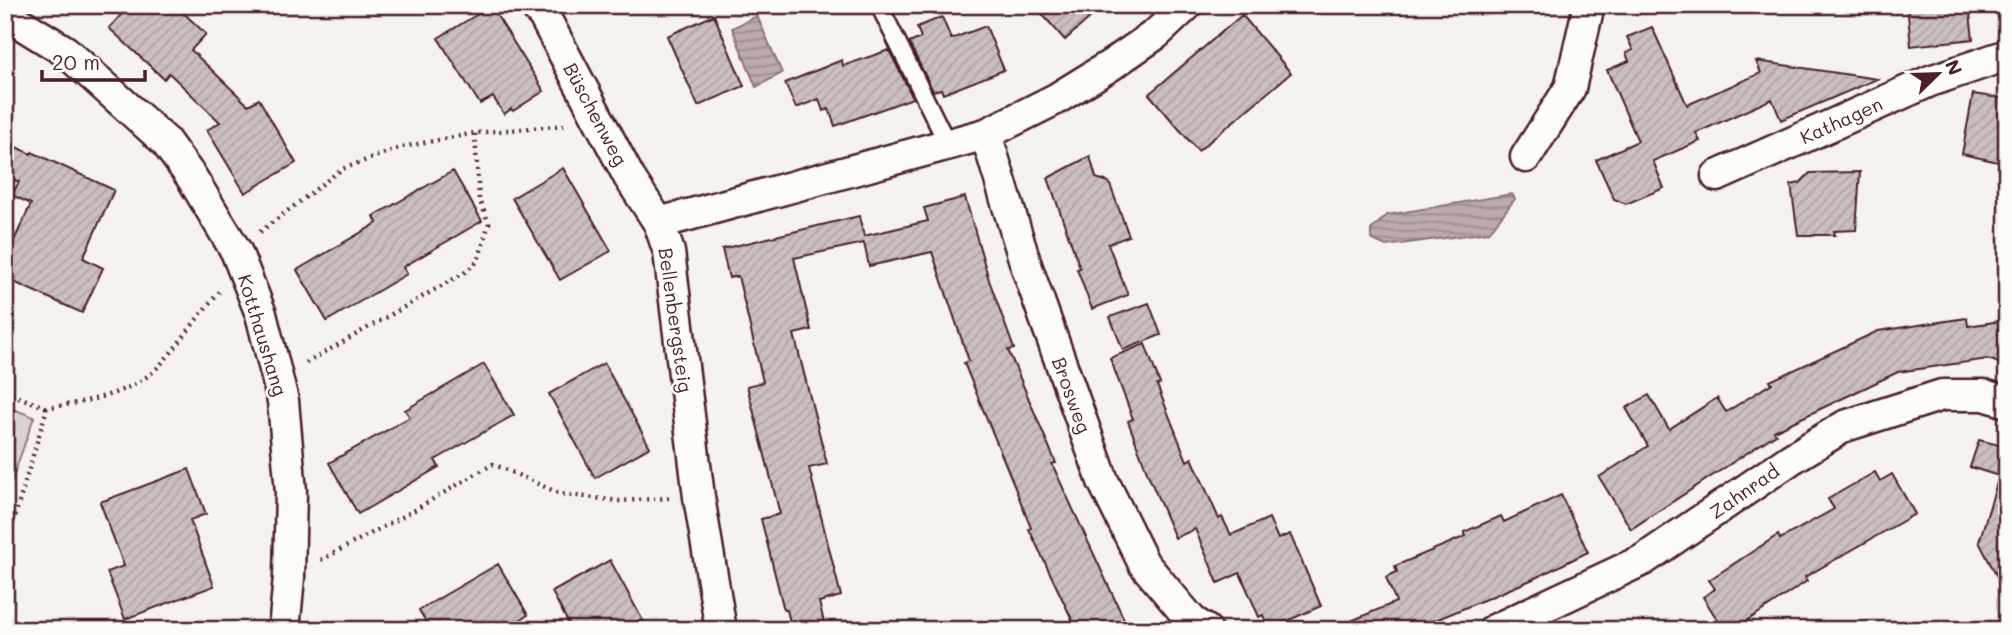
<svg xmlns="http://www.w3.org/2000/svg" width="2012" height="635" font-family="Mali,sans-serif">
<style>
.park{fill:url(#park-tufts);stroke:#937a7e;stroke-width:2}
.water{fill:url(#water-rules);stroke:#8e7378;stroke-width:2}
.building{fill:url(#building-hatch);stroke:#4a1f2b;stroke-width:2}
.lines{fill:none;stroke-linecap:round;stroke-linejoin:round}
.service-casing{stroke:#4a1f2b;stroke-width:21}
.minor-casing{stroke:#4a1f2b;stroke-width:35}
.path{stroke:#4a1f2b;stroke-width:4.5;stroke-dasharray:2 5;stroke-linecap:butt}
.service{stroke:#fdfcf7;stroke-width:16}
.minor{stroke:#fdfcf7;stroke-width:30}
.labels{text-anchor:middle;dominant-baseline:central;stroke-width:5;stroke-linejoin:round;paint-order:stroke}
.street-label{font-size:19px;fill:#4a1f2b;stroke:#fdfcf7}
</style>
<defs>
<pattern id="park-tufts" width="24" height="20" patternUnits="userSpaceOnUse" patternTransform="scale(1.75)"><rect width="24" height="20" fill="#dcd4d2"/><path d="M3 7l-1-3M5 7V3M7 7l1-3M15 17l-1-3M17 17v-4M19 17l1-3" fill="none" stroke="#beb6b4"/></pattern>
<pattern id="water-rules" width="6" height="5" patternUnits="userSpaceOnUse" patternTransform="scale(1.75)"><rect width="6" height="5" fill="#bbabac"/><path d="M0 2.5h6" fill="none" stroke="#9a8b8c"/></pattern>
<pattern id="building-hatch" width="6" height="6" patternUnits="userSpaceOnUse" patternTransform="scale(1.75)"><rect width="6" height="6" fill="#cbbfbe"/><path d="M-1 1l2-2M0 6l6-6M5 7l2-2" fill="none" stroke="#b0a4a3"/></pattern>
</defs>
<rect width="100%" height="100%" fill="#f6f3ef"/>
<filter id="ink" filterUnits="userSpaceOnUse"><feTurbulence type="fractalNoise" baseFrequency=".0143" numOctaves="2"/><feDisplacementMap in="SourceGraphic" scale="14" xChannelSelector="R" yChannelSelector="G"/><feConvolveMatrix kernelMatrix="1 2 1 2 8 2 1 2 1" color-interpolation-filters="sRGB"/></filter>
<g filter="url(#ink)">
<path class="park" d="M5 406 34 417 5 500Z"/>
<path class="water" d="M757 16 782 73 756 87 732 28Z
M1512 194 1515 199 1489 232 1386 246 1371 239V230L1387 215Z"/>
<path class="building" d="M130 5H175L206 34 191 50 248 105 259 99 296 163 245 193 207 130 220 122 169 73 164 79 109 28Z
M1034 5H1104L1065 40Z
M1907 5H1969L1973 39 1911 46Z
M491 6 544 91 513 111 511 109 504 114 493 97 480 104 438 38Z
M714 15 744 86 698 106 667 36Z
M1242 15 1291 73 1198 151 1149 94Z
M942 17 951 39 986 26 1004 70 943 94 941 89 933 91 909 43 921 38 917 27Z
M1652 27 1687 105 1761 73 1756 61 1877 79 1781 120 1772 99 1696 133 1700 141 1653 161 1664 188 1626 204 1614 199 1596 160 1638 141 1607 70 1629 61 1626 53 1633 50 1627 37Z
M889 50 913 98 835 126 829 109 823 111 819 99 796 108 785 83 842 60 843 66Z
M1973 94 2007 99V164L1962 154Z
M5 142 31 154 32 152 114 190 83 258 103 268 82 313 5 278V260L31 204 12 195 19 182 5 175Z
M1090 156 1096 178 1109 182 1129 236 1108 244 1128 295 1092 309 1077 269 1080 268 1048 178Z
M563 168 611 251 560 280 512 198Z
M453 171 482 221 403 267 407 274 327 321 297 270 377 223 374 216Z
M1860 172 1856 230 1834 231 1835 235H1798L1791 185 1800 183 1810 173Z
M965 197 989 280 1014 349 1008 350 1056 463 1052 464 1129 630H1077L1029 529 1031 528 1012 480 964 363 969 361 932 252 869 266 864 243 794 258 811 330 794 334 827 464 809 468 841 596 819 602 826 630H792L787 610H784L761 519 780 514 747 386 763 382 738 276 729 278 722 249 859 216 864 236 928 221 924 208Z
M1149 303 1161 335 1123 350 1110 317Z
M1967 318 1968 326 2007 320V366L1988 359 1898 372 1774 431 1776 434 1631 529 1599 477 1648 446 1626 408 1649 395 1669 429 1717 398 1726 412 1772 383 1770 381 1878 331Z
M1145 344 1160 384 1157 385 1187 461 1192 458 1219 519 1222 517 1231 535 1269 518 1278 539 1290 534 1321 606 1269 629 1263 615 1259 617 1240 573 1218 583 1195 529 1175 538 1149 477 1128 421 1133 419 1110 358Z
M604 363 650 447 595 478 549 394Z
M484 364 514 415 435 460 439 467 358 514 329 463 410 417 405 410Z
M1979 440 2007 447V596L1979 542 1999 476 1970 467Z
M189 469 206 514 190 520 214 586 125 619 107 572 124 566 100 502Z
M1875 472 1880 481 1892 474 1915 514 1805 577 1807 581 1733 630H1724L1703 597 1715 589 1709 580 1778 535 1780 539 1834 509 1828 499Z
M1561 495 1588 552 1531 580 1412 630H1330L1396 602 1386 577 1397 572 1395 566 1466 536 1464 532 1501 516 1504 522Z
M610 560 648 630H572L552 592Z
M498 564 528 615 502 630H431L419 610Z"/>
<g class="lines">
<defs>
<path id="service" d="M879 5 948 145"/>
<path id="minor" d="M534 5 544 16 629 177 659 223 669 252 699 497 721 630
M5 14 65 51 165 141 192 178 236 251 261 314 283 401 291 492 289 577 284 630
M986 134 1026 265 1103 481 1144 564 1192 621 1206 630
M1526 157 1570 88 1589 5
M1717 176 1930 81 2007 55
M659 223 986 134 1056 99 1111 65 1156 34 1187 5
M1494 630 1643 560 1791 459 1845 426 1942 395H1984L2007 402"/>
</defs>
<use href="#service" class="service-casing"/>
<use href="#minor" class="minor-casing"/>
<path class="path" d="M260 232 342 169 402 147 475 133 567 125
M306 363 464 273 478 261 489 223 479 199 475 133
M5 392 47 408
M5 550 47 408C83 402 130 395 157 368 180 345 197 316 219 292
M321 560 411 512 493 464 561 494 620 501 669 498"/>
<use href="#service" class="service"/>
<use href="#minor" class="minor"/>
</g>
</g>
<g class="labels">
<g class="street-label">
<text transform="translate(596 114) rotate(62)">Büschenweg</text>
<text transform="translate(1841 120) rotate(-24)">Kathagen</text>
<text transform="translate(676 320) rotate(82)">Bellenbergsteig</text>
<text transform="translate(263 335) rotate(73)">Kotthaushang</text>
<text transform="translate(1072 395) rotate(70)">Brosweg</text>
<text transform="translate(1744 491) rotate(-35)">Zahnrad</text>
</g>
</g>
<rect width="2012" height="635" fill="none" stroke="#fdfcf7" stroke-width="28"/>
<rect x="14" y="14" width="1984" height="607" fill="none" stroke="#4a1f2b" stroke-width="2.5" filter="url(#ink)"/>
<g transform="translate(1938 74) rotate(67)" stroke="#fdfcf7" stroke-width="5" paint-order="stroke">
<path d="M0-5L12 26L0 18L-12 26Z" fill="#4a1f2b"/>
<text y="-10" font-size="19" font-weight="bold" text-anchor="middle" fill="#4a1f2b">N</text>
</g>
<path d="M42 70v10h103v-10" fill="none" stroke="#4a1f2b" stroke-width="3.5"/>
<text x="52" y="70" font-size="21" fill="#4a1f2b" stroke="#fdfcf7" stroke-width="5" paint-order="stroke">20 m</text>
</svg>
